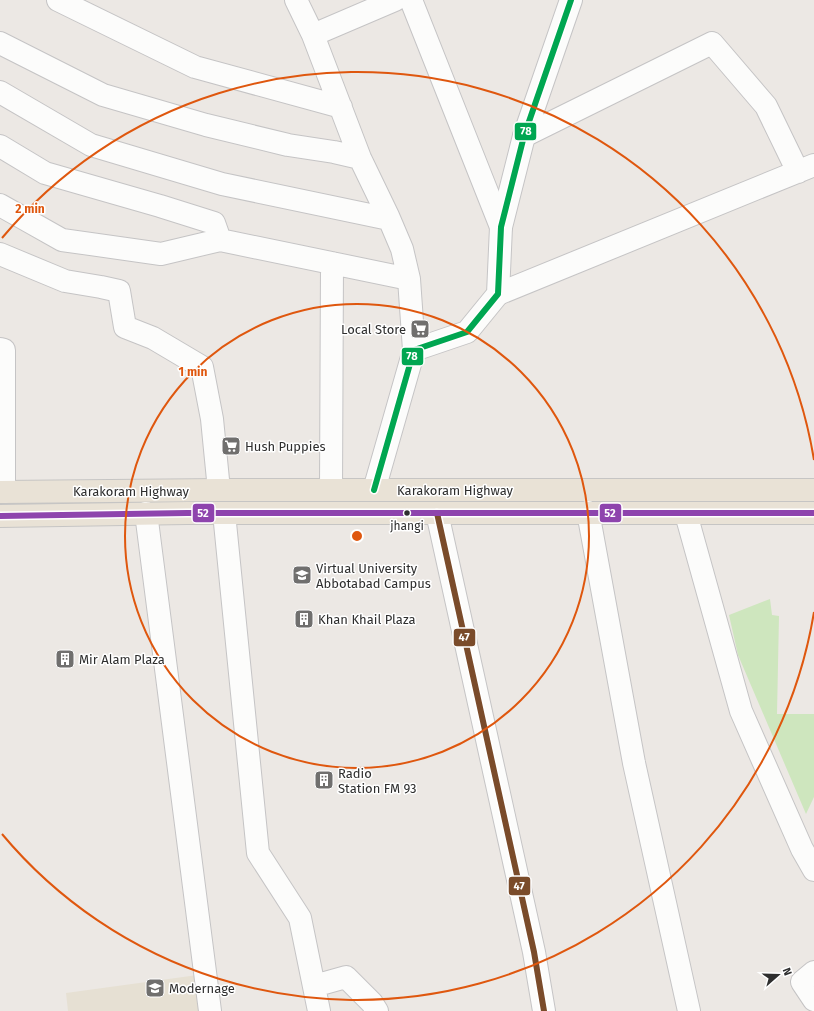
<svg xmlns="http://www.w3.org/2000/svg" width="814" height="1011" font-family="'Fira Sans',sans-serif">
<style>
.education{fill:#e6e0d3}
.green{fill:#cee6be}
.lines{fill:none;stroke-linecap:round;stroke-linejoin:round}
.minor-casing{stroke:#c5c4c5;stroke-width:24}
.tertiary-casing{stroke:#c5c4c5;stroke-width:24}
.trunk-casing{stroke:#c6c5c4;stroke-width:24}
.minor{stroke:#fcfcfb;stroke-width:22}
.tertiary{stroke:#fcfcfb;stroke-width:22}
.trunk{stroke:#e9e2d6;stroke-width:22}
.bus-1-casing{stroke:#fff;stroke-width:9}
.bus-2-casing{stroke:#fff;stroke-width:9}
.bus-3-casing{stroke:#fff;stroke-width:9}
.bus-1{stroke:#00a651;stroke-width:6}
.bus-2{stroke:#7a4b2a;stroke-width:6}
.bus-3{stroke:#8e44ad;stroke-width:6}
.ring{fill:none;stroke:#df570e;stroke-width:2}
.bus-dot{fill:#2e2e2e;stroke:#fff;stroke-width:1.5}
.labels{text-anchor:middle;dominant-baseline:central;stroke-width:3;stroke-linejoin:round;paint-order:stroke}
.bus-label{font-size:12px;fill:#2e2e2e;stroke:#fff}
.poi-label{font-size:13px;fill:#2e2e2e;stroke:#fff;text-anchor:start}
.street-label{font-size:13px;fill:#2e2e2e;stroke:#fff}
.centre{fill:#df570e;stroke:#fff;stroke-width:2}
.ring-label{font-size:12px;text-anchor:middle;font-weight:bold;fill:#df570e;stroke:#fff;stroke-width:3;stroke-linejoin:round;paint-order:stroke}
.line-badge{stroke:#fff;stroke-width:1.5}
.badge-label{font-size:11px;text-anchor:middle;font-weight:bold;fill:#fff}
</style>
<rect width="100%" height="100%" fill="#ece8e4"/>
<path class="education" d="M205 974 211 1011H68L66 993Z"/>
<path class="green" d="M770 599 772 615 779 616 777 714H814V797L806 814 738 655 729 615Z"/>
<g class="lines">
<defs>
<path id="minor" d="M58 0 195 67 341 107
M296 0 313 35 360 158 388 216 402 249 409 279 414 350
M411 0 501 227
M313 35 395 0
M0 43 103 95 206 125 288 145 334 152 360 158
M0 92 91 145 222 184 389 219
M524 136 712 43 766 106 798 172
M0 146 45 173 160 206 214 223 220 240 409 279
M0 205 62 240 161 254 220 240
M0 254 65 281 101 287 119 291 125 327 153 338 202 367 212 419 219 490
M498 294 814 165
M0 349 4 350V492
M331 490 332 263
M588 512 634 763 689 1011
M146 513 210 1011
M224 513 258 853 300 918 319 1011
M437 513 534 952 544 1011
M686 514 741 711 802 849 814 870
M814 972 802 982 814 1000
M314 986 346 977 372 1003 377 1011"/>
<path id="tertiary" d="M374 490 414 350 467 332 498 294 501 227 524 136 571 0"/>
<path id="trunk" d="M0 492 219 490H814
M0 516 187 513H814"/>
</defs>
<use href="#minor" class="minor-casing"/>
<use href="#tertiary" class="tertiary-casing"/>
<use href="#trunk" class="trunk-casing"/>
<use href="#minor" class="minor"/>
<use href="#tertiary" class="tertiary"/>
<use href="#trunk" class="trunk"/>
<defs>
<path id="bus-1" d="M374 490 414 350 467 332 498 294 501 227 524 136 571 0"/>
<path id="bus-2" d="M437 513 534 952 544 1011"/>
<path id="bus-3" d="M0 516 187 513H814"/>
</defs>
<use href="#bus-1" class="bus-1-casing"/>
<use href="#bus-2" class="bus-2-casing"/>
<use href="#bus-3" class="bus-3-casing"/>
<use href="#bus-1" class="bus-1"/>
<use href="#bus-2" class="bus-2"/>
<use href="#bus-3" class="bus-3"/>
</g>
<g class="ring">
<circle cx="357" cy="536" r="232"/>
<path d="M814 612A463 463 0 0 1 2 834M2 238A463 463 0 0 1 814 460"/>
</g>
<defs>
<symbol id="supermarket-square" viewBox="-11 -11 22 22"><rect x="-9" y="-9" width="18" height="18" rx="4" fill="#706f6e" stroke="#fff"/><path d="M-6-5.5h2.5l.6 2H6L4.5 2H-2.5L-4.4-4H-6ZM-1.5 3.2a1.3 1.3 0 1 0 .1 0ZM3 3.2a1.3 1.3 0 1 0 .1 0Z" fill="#fff"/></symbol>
<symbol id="university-square" viewBox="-11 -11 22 22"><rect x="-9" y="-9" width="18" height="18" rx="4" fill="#706f6e" stroke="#fff"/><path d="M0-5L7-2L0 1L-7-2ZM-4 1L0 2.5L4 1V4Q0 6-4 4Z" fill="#fff"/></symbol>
<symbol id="building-square" viewBox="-11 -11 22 22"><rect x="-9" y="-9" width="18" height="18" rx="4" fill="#706f6e" stroke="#fff"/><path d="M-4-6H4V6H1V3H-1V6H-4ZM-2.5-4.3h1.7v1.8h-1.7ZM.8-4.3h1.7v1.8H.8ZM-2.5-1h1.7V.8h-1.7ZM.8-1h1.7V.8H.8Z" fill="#fff"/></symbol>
</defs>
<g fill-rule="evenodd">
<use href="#supermarket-square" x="409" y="318" width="22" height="22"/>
<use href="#supermarket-square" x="220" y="435" width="22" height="22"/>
<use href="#university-square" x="291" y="564" width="22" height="22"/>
<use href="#building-square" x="293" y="608" width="22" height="22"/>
<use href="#building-square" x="54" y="648" width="22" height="22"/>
<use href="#building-square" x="313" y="769" width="22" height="22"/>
<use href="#university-square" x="144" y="977" width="22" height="22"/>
</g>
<circle class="bus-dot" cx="407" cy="513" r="3.5"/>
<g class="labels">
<g class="bus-label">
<text x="407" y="526">jhangi</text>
</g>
<g class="poi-label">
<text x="406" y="329" text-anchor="end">Local Store</text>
<text x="245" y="446">Hush Puppies</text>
<text x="316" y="568">Virtual University<tspan x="316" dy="15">Abbotabad Campus</tspan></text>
<text x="318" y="619">Khan Khail Plaza</text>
<text x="79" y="659">Mir Alam Plaza</text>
<text x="338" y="773">Radio<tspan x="338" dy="15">Station FM 93</tspan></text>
<text x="169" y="988">Modernage</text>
</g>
<g class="street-label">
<text x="455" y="490">Karakoram Highway</text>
<text x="131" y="491">Karakoram Highway</text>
</g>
</g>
<circle cx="357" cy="536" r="6" class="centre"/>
<g class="ring-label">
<text x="30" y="213">2 min</text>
<text x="193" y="376">1 min</text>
</g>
<g class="line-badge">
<rect x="514" y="122" width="23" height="19" rx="4" fill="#00a651"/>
<rect x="401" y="347" width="23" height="19" rx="4" fill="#00a651"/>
<rect x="192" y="503" width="23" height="20" rx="4" fill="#8e44ad"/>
<rect x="599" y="503" width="23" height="20" rx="4" fill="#8e44ad"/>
<rect x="453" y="628" width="23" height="19" rx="4" fill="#7a4b2a"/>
<rect x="508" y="876" width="23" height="20" rx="4" fill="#7a4b2a"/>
</g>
<g class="badge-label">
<text x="526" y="135">78</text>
<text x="412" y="360">78</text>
<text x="203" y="517">52</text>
<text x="610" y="517">52</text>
<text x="464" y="641">47</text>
<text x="519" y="890">47</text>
</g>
<g transform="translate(778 975) rotate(70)" stroke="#ffffff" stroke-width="3" paint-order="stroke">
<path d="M0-3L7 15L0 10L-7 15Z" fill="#2e2e2e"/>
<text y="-6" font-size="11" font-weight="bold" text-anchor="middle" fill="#2e2e2e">N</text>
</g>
</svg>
